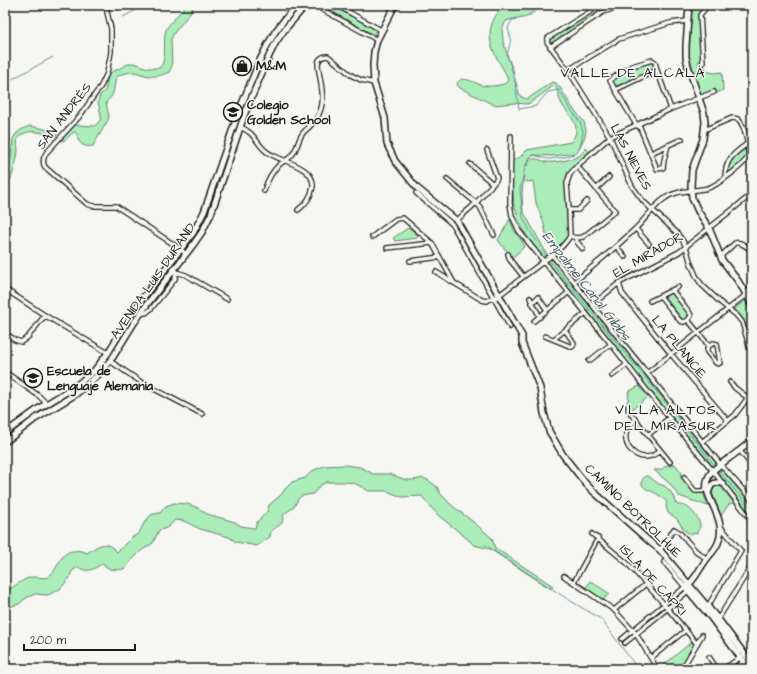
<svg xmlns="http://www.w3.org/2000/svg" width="757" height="674" font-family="'Architects Daughter',sans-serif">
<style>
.green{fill:#aaedb8;stroke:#63846a}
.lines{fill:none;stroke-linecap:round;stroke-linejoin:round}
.stream{stroke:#658fa0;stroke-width:1}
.street-casing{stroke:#1c1c1c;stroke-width:6}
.secondary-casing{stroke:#1c1c1c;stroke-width:8}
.street{stroke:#f6f6f2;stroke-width:3.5}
.secondary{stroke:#f6f6f2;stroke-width:5}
.labels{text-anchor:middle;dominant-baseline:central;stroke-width:3;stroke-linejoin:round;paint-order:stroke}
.poi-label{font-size:13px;font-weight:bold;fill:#1c1c1c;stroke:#f6f6f2;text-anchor:start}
.street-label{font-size:13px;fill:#1c1c1c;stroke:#f6f6f2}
.neighbourhood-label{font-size:14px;letter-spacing:1px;fill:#1c1c1c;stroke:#f6f6f2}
.water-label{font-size:14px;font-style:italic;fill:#41565e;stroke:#f6f6f2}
</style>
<rect width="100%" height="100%" fill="#f6f6f2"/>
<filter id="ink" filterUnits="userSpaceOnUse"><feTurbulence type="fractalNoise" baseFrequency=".025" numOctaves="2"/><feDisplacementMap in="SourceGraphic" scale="8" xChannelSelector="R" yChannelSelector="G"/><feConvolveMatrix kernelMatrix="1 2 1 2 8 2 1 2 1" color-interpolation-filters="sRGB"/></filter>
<g filter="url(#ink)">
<path class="green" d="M186 5H195L189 14 174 33 171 39 172 66 169 72C163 75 157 77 150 76 138 75 138 69 123 74 122 74 118 76 117 77 114 80 115 90 112 95 111 98 108 100 106 102L109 117 108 120 93 146C84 148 77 143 77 134L75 132C68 134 69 141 60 141L74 126 77 125 95 126 97 124 101 119V115L98 102 100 95 105 91 108 76 110 73 128 64 133 63 137 64 148 68H160C168 58 162 42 166 30 169 23 181 12 186 5Z
M321 5H331L376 30 374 35Z
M513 5H538L533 11 527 16 509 20 506 21 502 29 503 41 520 96 526 99 529 98 552 82 556 83 561 89 572 107 584 122 586 130 585 136 579 149 576 153 553 156 534 155 529 158 527 166C528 164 530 160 533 159 538 158 542 161 546 162 552 163 571 160 577 157 581 155 584 151 586 148L590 153 568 173 565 183 568 236 565 241 556 249 546 234 544 224 536 203 533 181 527 182 524 175 522 193 523 211 548 256 545 259 543 258 527 237 518 220 516 209 514 208 511 161 519 158 527 150 571 142C585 123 566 116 560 100 558 95 559 90 554 86L552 87 530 103 526 104 515 103 494 105 460 88 457 85C459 73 475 83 481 85 489 87 499 86 506 83L508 80 507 76C497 57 483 41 494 19 499 9 503 7 513 5Z
M607 5H615V7L551 44H549L548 40 601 7Z
M692 5H701L703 7 698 17 701 59 699 60 698 64 700 67H705L706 71 714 73 722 72 723 90 717 93 715 89 701 96 689 57Z
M651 63 653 64 654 67V70L618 86 614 84 613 82 614 80 631 69Z
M30 126C39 128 50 129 57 135L54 138C46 132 26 128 19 137 16 141 18 146 18 150 17 163 11 180 5 192V177L11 157 13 139 16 134 22 129Z
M745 150 747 151C747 160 737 166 730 171H727C730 161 736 154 745 150Z
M510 219 514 230 525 246 512 258 498 240Z
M408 228H409L418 235 417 238 395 241 393 238Z
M552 260 555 261 640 368 700 441 718 465 714 468 712 467 549 265V263Z
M671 292 688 313V317L685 320 682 319 665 297Z
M746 300 752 313V350C748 335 747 317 734 309Z
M639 386 648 397 631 410 633 413 630 415 625 407C627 403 630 397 628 392Z
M675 464 682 473 680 475 693 492H703L708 506 679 496 671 485 654 470H661L667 465 671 466Z
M345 465 360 467 373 474H390L406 480H414L423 478 428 480 437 487 440 493 450 504 472 521 492 538 495 548 553 586 551 589 490 549 474 545 463 535 439 516 427 503 422 496 402 497 387 491H369L354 483 343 482H327L321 485 313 494 301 496 298 499 294 507 284 514 282 523 271 531 270 537 257 546 236 542 229 537 200 529 184 521 175 520C170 526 167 529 159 530L153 543 141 551 130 562 126 568 119 570 110 569 105 566 103 563C93 569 89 574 78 567L72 571 69 579 60 589 48 595 35 594 26 598 19 604 5 608V591C15 587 23 578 33 577 38 576 44 580 49 576 59 569 60 551 74 551 79 550 83 551 87 553 99 545 105 539 117 552L131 538 139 533 144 523 151 515 154 514 160 513 166 506 174 503 188 504 198 508 207 514 235 522 241 526 254 528H255L257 522 267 512 269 505 281 495 285 489 292 482 305 478 312 471 324 466Z
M721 470H722L752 506V515L718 474 719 472Z
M646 476H648L659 484 665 486 671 492 674 498 675 502 678 505C679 505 683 505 685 506 690 507 701 520 700 527 700 527 697 532 697 533L691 534 685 531 676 518 668 513 666 507 667 502C663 498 658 494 653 492 647 489 647 490 642 485V481L644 477Z
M719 485 734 503 729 504 721 516 711 490 712 486Z
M590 581 610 594 602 600 585 589Z
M694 640 697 644 682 669H659Z"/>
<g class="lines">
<path class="stream" d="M540 5C532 17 526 18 512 20L508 28 511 39 507 56 513 69 519 109 536 106 548 92 559 90 569 107 580 122 583 132 581 143 577 153 565 157 549 159 533 155 526 164 520 189 523 218 530 231 547 257
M123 17 145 5
M5 83 53 57
M549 260 675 414 715 466
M717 469 752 510
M485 545 569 600 601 619 638 669"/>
<defs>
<path id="street" d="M107 5V12L111 29V52L107 73 101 86 79 117 46 153C43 158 42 162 45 167L87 204 93 206H116L176 246 186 254
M314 5 377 40
M336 5 381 30
M601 5 548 38 547 42 568 70 610 137 632 186 643 201 677 233 683 241 686 247 691 264 697 278 702 285 721 303 736 315 742 322 752 356
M710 5 715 8
M550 47 603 12 626 5
M703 63 700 15 708 5
M568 70 619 39 670 23 688 21
M615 90 657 70
M639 125 657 169 663 168 664 160 668 145
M637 126 610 81 611 79 632 66 652 60 655 62 657 70 671 109
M240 127C256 133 255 143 267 152 280 162 315 165 313 187 311 197 306 204 298 210
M511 136 510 204 512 216 519 231 611 344 649 393 713 471 752 521
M651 153 682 139
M470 164 493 184
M725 178C725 160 733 154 747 144
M447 179 476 203 480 207 494 235
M596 189 609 177
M264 191C267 181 272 171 280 164 284 161 289 159 292 155 298 148 298 139 303 133 307 128 313 125 316 119 328 102 320 83 318 65 318 59 322 56 328 56L351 75 361 80 374 83
M416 193 452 224 510 327
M569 210H578L587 201
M456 221 476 203 496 180 497 178 487 150
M636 229 649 244
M570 236 576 238 583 237 615 211 577 166
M372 237 396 219 403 218 432 243 454 283
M576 238 577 242 583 249
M617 247 625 257
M387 248 432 243
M508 254 510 260 523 276
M552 255 721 465 752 500
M721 256 735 243C741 241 747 247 752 251
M410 261 440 257
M176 272 186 275 227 299
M436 272 482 300 487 301 493 297
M574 282C595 265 615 248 634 230 645 220 653 207 664 199 677 189 693 192 708 188 716 186 746 164 748 156 749 151 748 146 747 141 745 134 744 124 738 119L732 118 704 130
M619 283 622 293 626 298 671 354 728 421
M5 289 46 316
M660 296 680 321 684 322 688 320 691 316 690 313 672 290
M530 298 540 317
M494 299 556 252C562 247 566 243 570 236L569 210 567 183 570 174 577 166 610 137 671 109 714 92
M650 301 678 287
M532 303 538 297 547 310
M592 305 619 283 679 252 752 194
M141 313H146L151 309 175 279 176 273 175 267
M688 320 709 346 707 348V352L716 363 718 364 720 363 717 344 713 343 709 346
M534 321 569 292
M5 333 15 340 21 342 28 337 42 319 46 316 108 353
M545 336 572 347 573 346 574 343 565 330
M554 339 586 313
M110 361 141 382 202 414
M589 361 611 344
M5 372 39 396 47 404
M647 373 742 298 746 294 752 286
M612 376 626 365
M730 382 735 388 748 398
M631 414 670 462
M636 420C610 437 639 472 660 450
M648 435 669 418
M703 441 735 415 752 392
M740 451 752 466
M684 477 695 491H702L707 488
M592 534 627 563 664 604 697 644
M660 550 674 529 679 532 696 551 707 559
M564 576 614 610 636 634 655 665 656 669
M574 582 598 538
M708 606 741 551 720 526
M614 610 646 584
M718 619 752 565
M622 639 685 587 664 562
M625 643 668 608 689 590
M709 657 717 669
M651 658 686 630
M682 669 702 635
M724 669 741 657
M734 669 744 661"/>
<path id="secondary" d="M395 5 377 40 374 52 373 65 374 83 385 118 387 144 395 161 417 188 457 221 522 336V343L540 388 544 413 549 431 563 455 586 484 594 492 650 542 660 550 718 619 752 664
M689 5 686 45V57L688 66 704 113 705 122 703 139 692 170 691 186 692 198 698 211 709 228 722 260 738 281 746 294 752 306
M5 433 38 409 73 388 94 371 108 353 128 320 142 299 193 233 204 212 239 111 260 60 267 46 275 32 285 19 297 5
M5 442 35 419 76 394 98 375 113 357 134 323 148 303 193 245 202 232 211 214 245 113 269 56 276 42 285 29 306 5
M709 491C711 483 715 482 722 483
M749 669 712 619 685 587C694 582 698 571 704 563 708 556 715 551 718 543 729 518 700 496 708 478 711 470 721 464 728 459 736 453 745 447 752 440"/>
</defs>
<use href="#street" class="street-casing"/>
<use href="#secondary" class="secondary-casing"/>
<use href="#street" class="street"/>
<use href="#secondary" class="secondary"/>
</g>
</g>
<defs>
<symbol id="shop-ring" viewBox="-11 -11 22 22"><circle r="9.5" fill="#f6f6f2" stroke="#1c1c1c" stroke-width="1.5"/><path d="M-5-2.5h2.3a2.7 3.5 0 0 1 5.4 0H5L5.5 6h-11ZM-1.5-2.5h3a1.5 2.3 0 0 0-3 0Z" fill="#1c1c1c"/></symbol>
<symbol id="school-ring" viewBox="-11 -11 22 22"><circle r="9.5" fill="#f6f6f2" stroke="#1c1c1c" stroke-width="1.5"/><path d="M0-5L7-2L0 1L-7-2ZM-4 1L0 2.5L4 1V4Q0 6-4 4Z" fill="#1c1c1c"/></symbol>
</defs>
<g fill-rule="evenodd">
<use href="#shop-ring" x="231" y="55" width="22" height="22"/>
<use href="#school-ring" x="222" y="101" width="22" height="22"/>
<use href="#school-ring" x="22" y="367" width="22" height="22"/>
</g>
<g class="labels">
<g class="poi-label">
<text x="256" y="66">M&amp;M</text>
<text x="247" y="105">Colegio<tspan x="247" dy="15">Golden School</tspan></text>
<text x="47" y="371">Escuela de<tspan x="47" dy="15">Lenguaje Alemania</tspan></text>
</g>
<g class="street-label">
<text transform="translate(64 116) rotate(-52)">SAN ANDRÉS</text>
<text transform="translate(631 157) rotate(62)">LAS NIEVES</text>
<text transform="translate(648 255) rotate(-30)">EL MIRADOR</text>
<text transform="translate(153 281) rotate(-55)">AVENIDA LUIS DURAND</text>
<text transform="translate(679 347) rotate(50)">LA PLANICIE</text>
<text transform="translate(633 511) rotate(44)">CAMINO BOTROLHUE</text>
<text transform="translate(653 580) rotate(47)">ISLA DE CAPRI</text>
</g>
<g class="neighbourhood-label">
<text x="633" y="73">VALLE DE ALCALÁ</text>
<text x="666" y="410">VILLA ALTOS<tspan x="666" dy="16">DEL MIRASUR</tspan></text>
</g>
<g class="water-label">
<text transform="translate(586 286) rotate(52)">Empalme Canal Gibbs</text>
</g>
</g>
<rect width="757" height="674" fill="none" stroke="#f6f6f2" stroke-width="20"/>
<rect x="10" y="10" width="737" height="654" fill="none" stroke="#1c1c1c" stroke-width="1.5" filter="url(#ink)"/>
<path d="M24 644v6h111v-6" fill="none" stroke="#1c1c1c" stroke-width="2"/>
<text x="30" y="644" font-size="12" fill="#1c1c1c" stroke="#f6f6f2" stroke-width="3" paint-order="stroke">200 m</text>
</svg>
